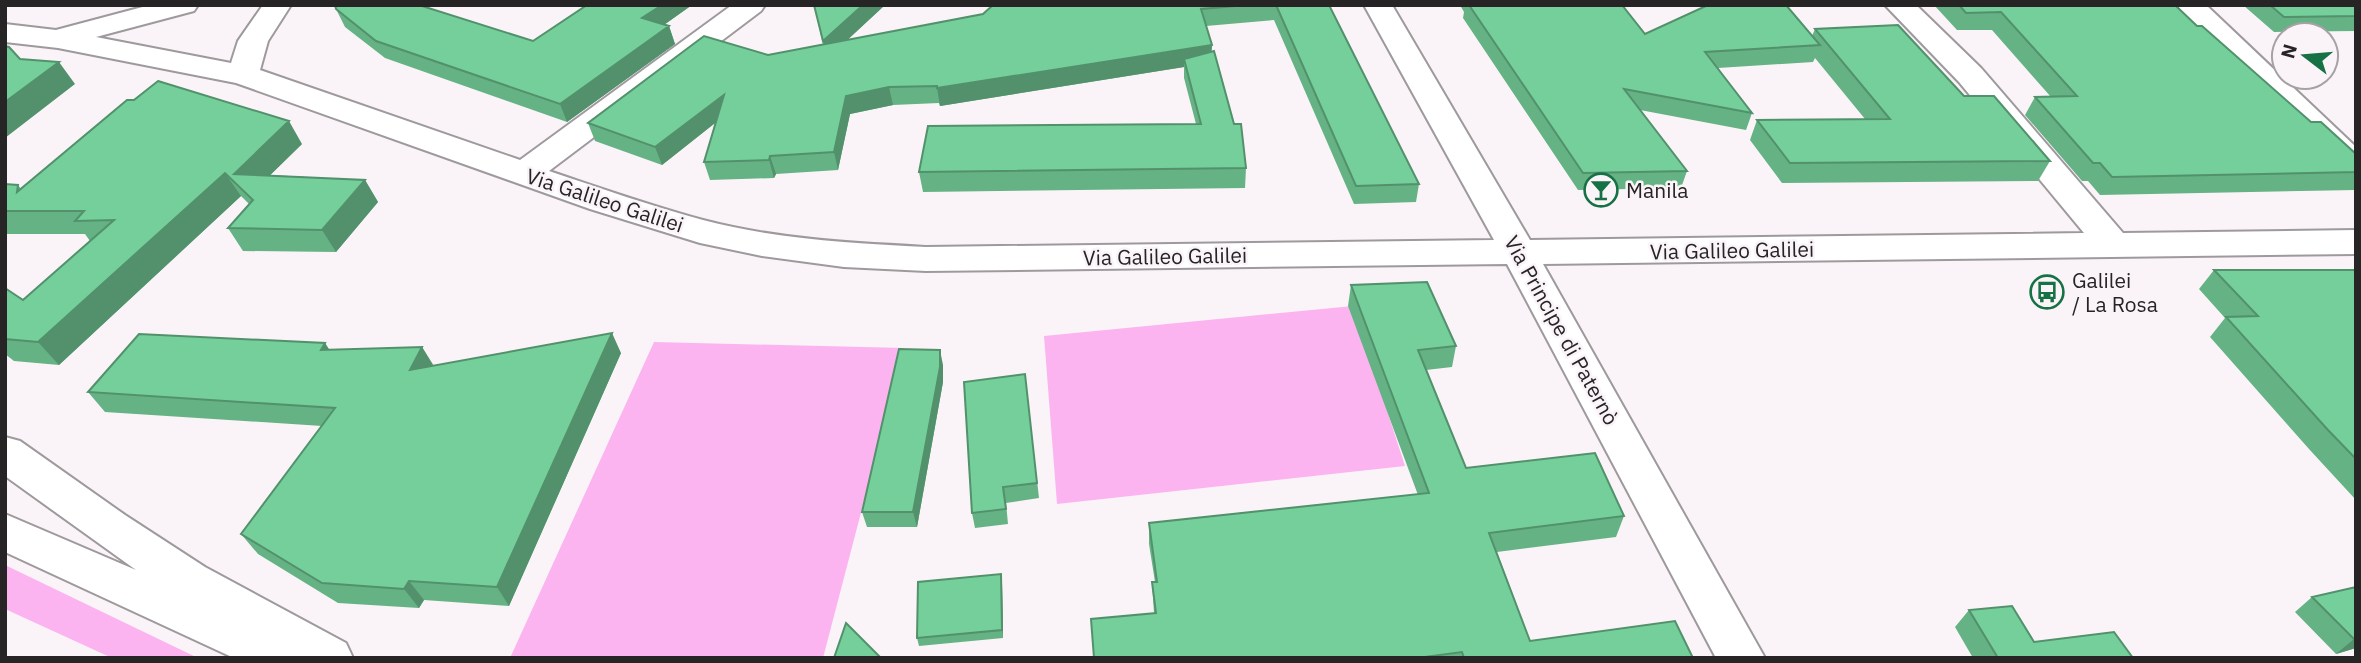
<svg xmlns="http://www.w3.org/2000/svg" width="2361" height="663" font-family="'IBM Plex Sans',sans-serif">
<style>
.green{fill:#fbb4ef}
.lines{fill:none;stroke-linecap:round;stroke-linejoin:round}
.minor-casing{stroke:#9e999d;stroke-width:4}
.minor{fill:#fff;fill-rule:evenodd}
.wall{fill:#65b284}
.shaded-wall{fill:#52916c}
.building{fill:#75cf9a;stroke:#52916c;stroke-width:2}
.labels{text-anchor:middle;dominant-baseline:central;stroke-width:5;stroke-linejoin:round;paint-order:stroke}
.poi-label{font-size:21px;fill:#262425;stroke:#faf4f9;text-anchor:start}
.street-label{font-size:21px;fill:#262425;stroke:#faf4f9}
</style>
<rect width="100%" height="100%" fill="#faf4f9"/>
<path class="green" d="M1353 306 1405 466 1057 504 1044 336Z
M654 342 904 348 823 658H510Z
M5 565 198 658H112L5 609Z"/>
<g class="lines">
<defs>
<path id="minor" d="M150 5H198L194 11 96 37 231 63 238 41 263 5H291L268 41 260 70 520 160 732 5H765L761 11 549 171C600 188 651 206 703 220 775 239 851 243 926 247L1494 240 1364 5H1392L1530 240 2084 233 1959 82 1885 5H1916L1981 68 2123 233 2356 230V254L1543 264 1765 658H1716L1507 264 926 271 844 267 762 256 700 243 590 209 236 83 58 48 5 42V24L56 30Z
M2176 5H2206L2356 147V175L2344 172 2231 64Z
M5 437 20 441 125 515 205 567 346 643 353 658H234L5 552V514L136 570 5 476Z"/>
</defs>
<use href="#minor" class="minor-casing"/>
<use href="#minor" class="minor"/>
</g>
<path class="wall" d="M587 5H692L664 25 669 26 675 44 567 122 385 58 345 27 336 9 533 41Z
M814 5H885L847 40 983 14 993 5H1329L1419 184 1416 202 1354 204 1274 20 1206 26 1212 45 1211 52 1246 168 1245 188 923 192 919 172 1196 124 1184 78V67L940 106 939 103 893 105 850 114 838 170 776 174 774 178 710 180 704 162 715 123 662 165 595 141 588 123 768 55 823 45Z
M1460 5H1622L1645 34 1812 36 1815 29 1964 96 2050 161 2038 181 1782 183 1750 140 1757 120 1865 119 1815 58 1813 62 1718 68 1752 113 1746 130 1640 110 1687 171 1681 188 1578 190 1463 18 1464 12Z
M1934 5H2175L2356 172V190L2100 195 2088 181H2082L2025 115 2035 97H2051L1992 30H1957Z
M2243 5H2356V31L2274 32Z
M302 144 270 175 365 180 378 202 336 252 243 251 228 228 249 204 241 196 59 365 14 361 5 354V288L23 300 90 241 85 234H5V184L18 185 21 189Z
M2214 270H2356V500L2309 449 2210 337 2225 318 2199 289Z
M1351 285 1456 346 1452 367 1426 370 1466 468 1624 516 1616 537 1497 552 1530 641 1693 658H1094L1154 613 1152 582H1155L1149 544V523L1418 495 1348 306Z
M325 343 329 350 422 347 434 366 621 353 509 606 424 600 419 608 338 603 258 554 241 534 322 426 105 412 88 392Z
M943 365V382L917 527H867L862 512Z
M1025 374 1039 498 1006 503 1008 524 975 528 972 513Z
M1002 583 1003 638 919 646 917 638Z
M2356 587V648L2336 654 2295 612 2312 597Z
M1969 610 2034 642 2133 658H1973L1955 627Z"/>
<path class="shaded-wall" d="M662 5H692L648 36 642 18Z
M863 5H885L827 59 823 41Z
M669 26 675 44 567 122 560 104Z
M1212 45 1211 63 1184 59V67L940 106 937 88Z
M59 62 75 84 5 138V102Z
M889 87 893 105 850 114 838 170 834 152 846 96Z
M724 95 729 112 662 165 655 147Z
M289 121 302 144 249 196 234 174Z
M770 156 776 174 774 178 769 160Z
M225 173 241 196 59 365 38 342Z
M365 180 378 202 336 252 322 230Z
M612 333 621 353 509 606 497 587Z
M325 343 338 363 321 350Z
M422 347 434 367 410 370Z
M940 350 943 365V382L917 527 913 512Z
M1001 574 1002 583 1003 638 1002 630Z
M409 581 424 600 419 608 404 589Z
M2356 638V648L2336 654 2354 639Z"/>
<path class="building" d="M335 5H419L533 41 587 5H662L642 18 669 26 560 104 376 41 336 9Z
M814 5H863L823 41Z
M993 5H1247L1201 9 1212 45 937 88V86L889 87 846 96 834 152 770 156 769 160 704 162 724 95 655 147 588 123 704 36 768 55 983 14Z
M1276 5H1329L1419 184 1356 186Z
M1469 5H1622L1645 34 1708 5H1786L1820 45 1705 52 1752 113 1624 89 1687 171 1583 173Z
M1959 5H2175L2197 26H2202L2311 122H2321L2356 154V172L2112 177 2100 163H2093L2035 97 2077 96 2001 12 1966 13Z
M2270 5H2356V16L2284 17Z
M1898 25 1964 96H1994L2050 161 1790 163 1757 120 1890 119 1815 29Z
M5 46 9 47 20 59 59 62 5 102Z
M1214 51 1234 124H1241L1246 168 919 172 928 126 1201 124 1184 59Z
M158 81 289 121 234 174 365 180 322 230 228 228 253 200 225 173 38 342 5 339V288L23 300 114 220 75 221 84 211H5V184L18 185 17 192 127 100H134Z
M2214 270H2356V459L2328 430 2226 317 2258 316Z
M1427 282 1456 346 1418 350 1466 468 1595 453 1624 516 1489 533 1530 641 1675 621 1693 658H1464L1462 652 1417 658H1094L1091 619 1156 613 1152 582H1157L1149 523 1429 493 1351 285Z
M612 333 497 587 409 581 404 589 322 583 241 534 335 408 88 392 139 334 325 343 321 350 422 347 410 370Z
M899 349 940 350V367L913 512H862Z
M1025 374 1037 483 1003 487 1006 509 972 513 964 382Z
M1001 574 1002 630 917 638 918 582Z
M2356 587V638L2354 639 2312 597Z
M2012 606 2034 642 2114 632 2133 658H1998L1969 610Z
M846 623 881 658H834Z"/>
<defs>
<symbol id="bar-ring" viewBox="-11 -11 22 22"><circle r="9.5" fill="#faf4f9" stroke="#167145" stroke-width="1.5"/><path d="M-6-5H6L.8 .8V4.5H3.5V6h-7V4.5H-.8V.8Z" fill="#167145"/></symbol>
<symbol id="bus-ring" viewBox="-11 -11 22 22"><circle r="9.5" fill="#faf4f9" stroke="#167145" stroke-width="1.5"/><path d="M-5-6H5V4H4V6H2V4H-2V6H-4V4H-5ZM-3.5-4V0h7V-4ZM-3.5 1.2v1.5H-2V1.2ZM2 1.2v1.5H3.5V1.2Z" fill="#167145"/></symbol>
</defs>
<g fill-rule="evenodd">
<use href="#bar-ring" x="1582" y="171" width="38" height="38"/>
<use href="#bus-ring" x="2028" y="273" width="38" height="38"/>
</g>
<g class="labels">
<g class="poi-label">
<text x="1626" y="190">Manila</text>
<text x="2072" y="280">Galilei<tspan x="2072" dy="24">/ La Rosa</tspan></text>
</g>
<g class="street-label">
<text transform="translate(605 200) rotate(18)">Via Galileo Galilei</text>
<text transform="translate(1732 250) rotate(-1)">Via Galileo Galilei</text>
<text transform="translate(1165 256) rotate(-1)">Via Galileo Galilei</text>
<text transform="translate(1562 330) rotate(61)">Via Principe di Paternò</text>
</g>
</g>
<rect width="2361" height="663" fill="none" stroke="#262425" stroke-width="14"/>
<g transform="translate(2305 56) rotate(286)"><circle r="33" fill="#faf4f9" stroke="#a5a1a4" stroke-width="2"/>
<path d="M0-5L12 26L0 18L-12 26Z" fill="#167145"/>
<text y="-10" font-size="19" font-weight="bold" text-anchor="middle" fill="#262425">N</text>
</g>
</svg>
